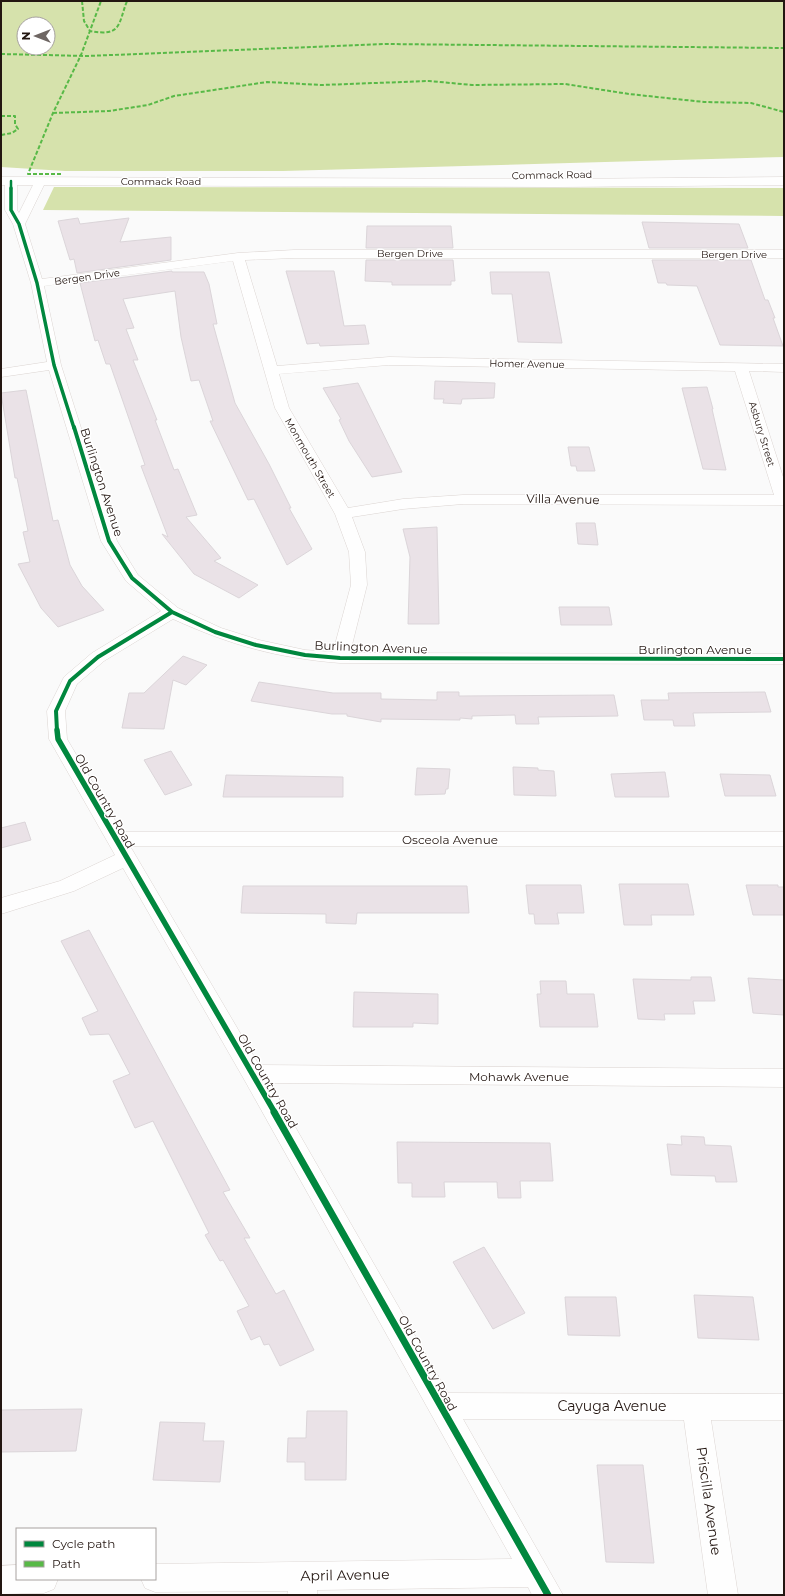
<svg xmlns="http://www.w3.org/2000/svg" width="785" height="1596" font-family="Montserrat,sans-serif">
<style>
.forest{fill:#d6e2ac;fill-rule:evenodd}
.building{fill:#eae2e7;stroke:#dbd5d9}
.lines{fill:none;stroke-linecap:round;stroke-linejoin:round}
.minor-casing{stroke:#dcd5d2;stroke-width:1}
.primary-casing{stroke:#dcd5d2;stroke-width:1}
.minor{fill:#fefefe;fill-rule:evenodd}
.primary{fill:#fefefe;fill-rule:evenodd}
.quiet{stroke:#58b947;stroke-width:2;stroke-dasharray:4 2;stroke-linecap:butt}
.cycleway-far4-casing{stroke:#fff;stroke-width:4}
.cycleway-far3-casing{stroke:#fff;stroke-width:5}
.cycleway-far2-casing{stroke:#fff;stroke-width:6}
.cycleway-far1-casing{stroke:#fff;stroke-width:8}
.cycleway-casing{stroke:#fff;stroke-width:10}
.cycleway-far4{stroke:#00873e;stroke-width:2.5}
.cycleway-far3{stroke:#00873e;stroke-width:3.5}
.cycleway-far2{stroke:#00873e;stroke-width:4}
.cycleway-far1{stroke:#00873e;stroke-width:5.5}
.cycleway{stroke:#00873e;stroke-width:7}
.labels{text-anchor:middle;dominant-baseline:central;stroke-width:3;stroke-linejoin:round;paint-order:stroke}
.far-street-label{font-size:10px;fill:#231611;stroke:#fff}
.street-label{font-size:12px;fill:#231611;stroke:#fff}
.near-street-label{font-size:14px;fill:#231611;stroke:#fff}
</style>
<rect width="100%" height="100%" fill="#fafafa"/>
<path class="forest" d="M1 1H784V157L283 171H65L1 167ZM24 24H48V48H24Z
M54 187 784 188V216L43 210Z"/>
<path class="building" d="M78 218 80 224 129 218 120 242 171 237V260L77 273 74 259 70 260 58 221Z
M642 222 739 224 748 248H649Z
M367 226H451L453 248H366Z
M366 260H453L455 281H451V285H392V282L365 281Z
M652 260H751L765 300H768L775 318H773L783 346 720 345 697 286 667 285 666 283H658Z
M172 271V272H204L209 284 217 324H213L235 403 269 464 291 508H289L312 549 287 565 254 499 248 500 210 421H213L199 380 191 381 181 337 175 291 123 299 134 328 126 329 138 360H133L157 420H155L174 470 178 469 197 515 186 517 221 558 214 561 258 585 239 598 194 574 162 534 168 537 141 466 145 465 110 364H106L98 340 95 341 80 283Z
M286 271H334L344 326 365 325 369 344 320 346 319 343 307 344Z
M490 272H549L562 343 518 342 512 294H492Z
M435 381 495 383 494 398 462 399 461 404 443 403 444 399H434Z
M358 383 402 472 372 477 349 441 339 420 341 419 323 388Z
M707 387 713 409H712L726 470 703 469 682 388Z
M26 390 53 521 58 520 70 565 82 586 104 610 58 627 41 608 18 564 30 562 23 532 28 531 17 478H15L1 393Z
M568 447H589L595 471H577L576 466H571Z
M576 523H595L598 545 578 544Z
M437 527 439 624H408L410 557 403 529Z
M559 607H609L612 625H561Z
M183 656 207 665 186 685 173 680 164 729 122 728 129 693H144Z
M259 682 333 693H381V699L437 700V692H459V696L614 695 618 716 538 717 539 724H516L515 715 472 716V719L460 718V720L381 719V722L347 716V714H332L251 701Z
M765 692 771 712 693 713 695 726H674L673 720H644L641 700H669L668 693Z
M171 751 192 785 165 795 144 760Z
M513 767 538 768V770L554 771 556 796 514 795Z
M417 768 450 769 448 789H446L445 794 415 795Z
M665 772 669 797H615L611 774Z
M720 774 770 775 776 796H725Z
M226 775 343 777V797H223Z
M25 822 31 840 1 848V828Z
M619 884H688L694 915H651L652 925H624Z
M526 885H581L584 913H557L559 924H535L534 914H529Z
M746 885H778V887H784V915H753Z
M243 886H467L469 913H357L356 924 326 923V914L241 913Z
M89 930 230 1190 223 1192 250 1238H244L276 1294 284 1290 314 1350 280 1366 269 1344 264 1345 260 1336 251 1340 237 1311 249 1306 223 1260 220 1261 205 1235 209 1233 153 1121 135 1128 113 1081 130 1074 109 1034 90 1035 82 1018 98 1011 61 941Z
M691 977H711L715 1001H693L695 1014H664L665 1020 638 1019 633 979 691 980Z
M748 978 784 980V1015L753 1013Z
M540 981H566L567 994H594L598 1027H540L537 994H541Z
M354 992 438 994V1024L413 1023V1027H353Z
M681 1136 704 1137 705 1145 731 1146 737 1182H716L715 1176 671 1175 667 1144 682 1145Z
M397 1142 550 1143 553 1181H520L521 1198H498L497 1182H444L445 1197H412V1183H398Z
M484 1247 525 1313 493 1329 453 1262Z
M694 1295 753 1297 759 1340 698 1338Z
M565 1297H616L620 1336 568 1335Z
M82 1409 76 1451 1 1452V1410Z
M307 1411H347L346 1480H305V1462H287L288 1438H306Z
M160 1422 205 1423 203 1441H224L220 1482 153 1480Z
M597 1465H643L654 1563 606 1562Z"/>
<g class="lines">
<defs>
<path id="minor" d="M11 178 17 181V210L19 213 36 179 40 178 46 181 25 224 42 279 238 253 294 250H784V258H294L245 260 277 366 389 357 784 364V372L749 371 784 480V505L463 504 403 509 352 517 365 552 367 585 350 653 784 654V664L340 663C277 658 230 645 173 619L104 661 77 684 65 711 67 739 122 832H784V846H130L259 1065 784 1069V1087L270 1083 448 1393 784 1394V1420H711L738 1595H708L684 1420 463 1419 563 1595H532L528 1587 317 1590V1595H287L288 1591 155 1592 145 1588 141 1579H155V1564L512 1559 245 1081 123 868 74 891 1 914V898L60 881 115 855 49 739 47 711 64 677 92 653 161 611 126 581 101 541 49 370 1 377V369L47 362 31 283 13 224 5 210V181ZM233 261 275 408 335 514 349 552 351 585 333 652 305 650 259 640 221 628 178 608 138 575 117 541 61 365 44 286ZM389 365 735 371 774 495H463L403 499 348 508 289 408 279 374Z
M17 1565V1579H58L54 1589 44 1593 1 1594V1566Z"/>
<path id="primary" d="M1 177 555 179 784 177V185L555 187 1 185Z"/>
</defs>
<use href="#minor" class="minor-casing"/>
<use href="#primary" class="primary-casing"/>
<use href="#minor" class="minor"/>
<use href="#primary" class="primary"/>
<path class="quiet" d="M82 1 84 21 90 31C122 37 118 24 127 1
M1 54 87 56 385 44 784 48
M53 113 109 111 148 105 174 96 267 82 321 85 429 81 472 85 565 84 629 94 704 102 751 103 784 112
M1 116H15V124L18 129 12 133 1 135
M61 174H28L53 113 81 55 101 1"/>
<defs>
<path id="cycleway-far4" d="M11 181V189"/>
<path id="cycleway-far3" d="M11 188V210L19 224 37 283 54 365 74 428"/>
<path id="cycleway-far2" d="M74 427 109 541 132 578 172 612 215 632 256 645 305 655 340 658 784 659
M57 731 56 711 70 681 98 657 172 612"/>
<path id="cycleway-far1" d="M57 730 58 739 275 1113"/>
<path id="cycleway" d="M274 1112 548 1595"/>
</defs>
<use href="#cycleway-far4" class="cycleway-far4-casing"/>
<use href="#cycleway-far3" class="cycleway-far3-casing"/>
<use href="#cycleway-far2" class="cycleway-far2-casing"/>
<use href="#cycleway-far1" class="cycleway-far1-casing"/>
<use href="#cycleway" class="cycleway-casing"/>
<use href="#cycleway-far4" class="cycleway-far4"/>
<use href="#cycleway-far3" class="cycleway-far3"/>
<use href="#cycleway-far2" class="cycleway-far2"/>
<use href="#cycleway-far1" class="cycleway-far1"/>
<use href="#cycleway" class="cycleway"/>
</g>
<g class="labels">
<g class="far-street-label">
<text transform="translate(552 175) rotate(-1)">Commack Road</text>
<text x="161" y="181">Commack Road</text>
<text x="410" y="253">Bergen Drive</text>
<text x="734" y="254">Bergen Drive</text>
<text transform="translate(87 277) rotate(-8)">Bergen Drive</text>
<text transform="translate(527 364) rotate(1)">Homer Avenue</text>
<text transform="translate(762 434) rotate(73)">Asbury Street</text>
<text transform="translate(310 458) rotate(60)">Monmouth Street</text>
</g>
<g class="street-label">
<text transform="translate(102 482) rotate(72)">Burlington Avenue</text>
<text transform="translate(563 499) rotate(1)">Villa Avenue</text>
<text transform="translate(371 647) rotate(2)">Burlington Avenue</text>
<text x="695" y="649">Burlington Avenue</text>
<text transform="translate(105 801) rotate(60)">Old Country Road</text>
<text x="450" y="839">Osceola Avenue</text>
<text x="519" y="1076">Mohawk Avenue</text>
<text transform="translate(268 1081) rotate(60)">Old Country Road</text>
<text transform="translate(428 1363) rotate(61)">Old Country Road</text>
</g>
<g class="near-street-label">
<text x="612" y="1406">Cayuga Avenue</text>
<text transform="translate(709 1501) rotate(82)">Priscilla Avenue</text>
<text transform="translate(345 1575) rotate(-1)">April Avenue</text>
</g>
</g>
<rect width="785" height="1596" fill="none" stroke="#231611" stroke-width="4"/>
<rect x="16" y="1528" width="140" height="52" fill="#ffffff" stroke="#a7a2a0"/>
<rect x="24" y="1541" width="20" height="6" fill="#00873e" stroke="#a7a2a0"/>
<text x="52" y="1548" font-size="12" fill="#231611">Cycle path</text>
<rect x="24" y="1561" width="20" height="6" fill="#58b947" stroke="#a7a2a0"/>
<text x="52" y="1568" font-size="12" fill="#231611">Path</text>
<g transform="translate(36 36) rotate(270)"><circle r="19" fill="#ffffff" stroke="#a7a2a0"/>
<path d="M0-3L7 15L0 10L-7 15Z" fill="#6e6663"/>
<text y="-6" font-size="11" font-weight="bold" text-anchor="middle" fill="#231611">N</text>
</g>
</svg>
